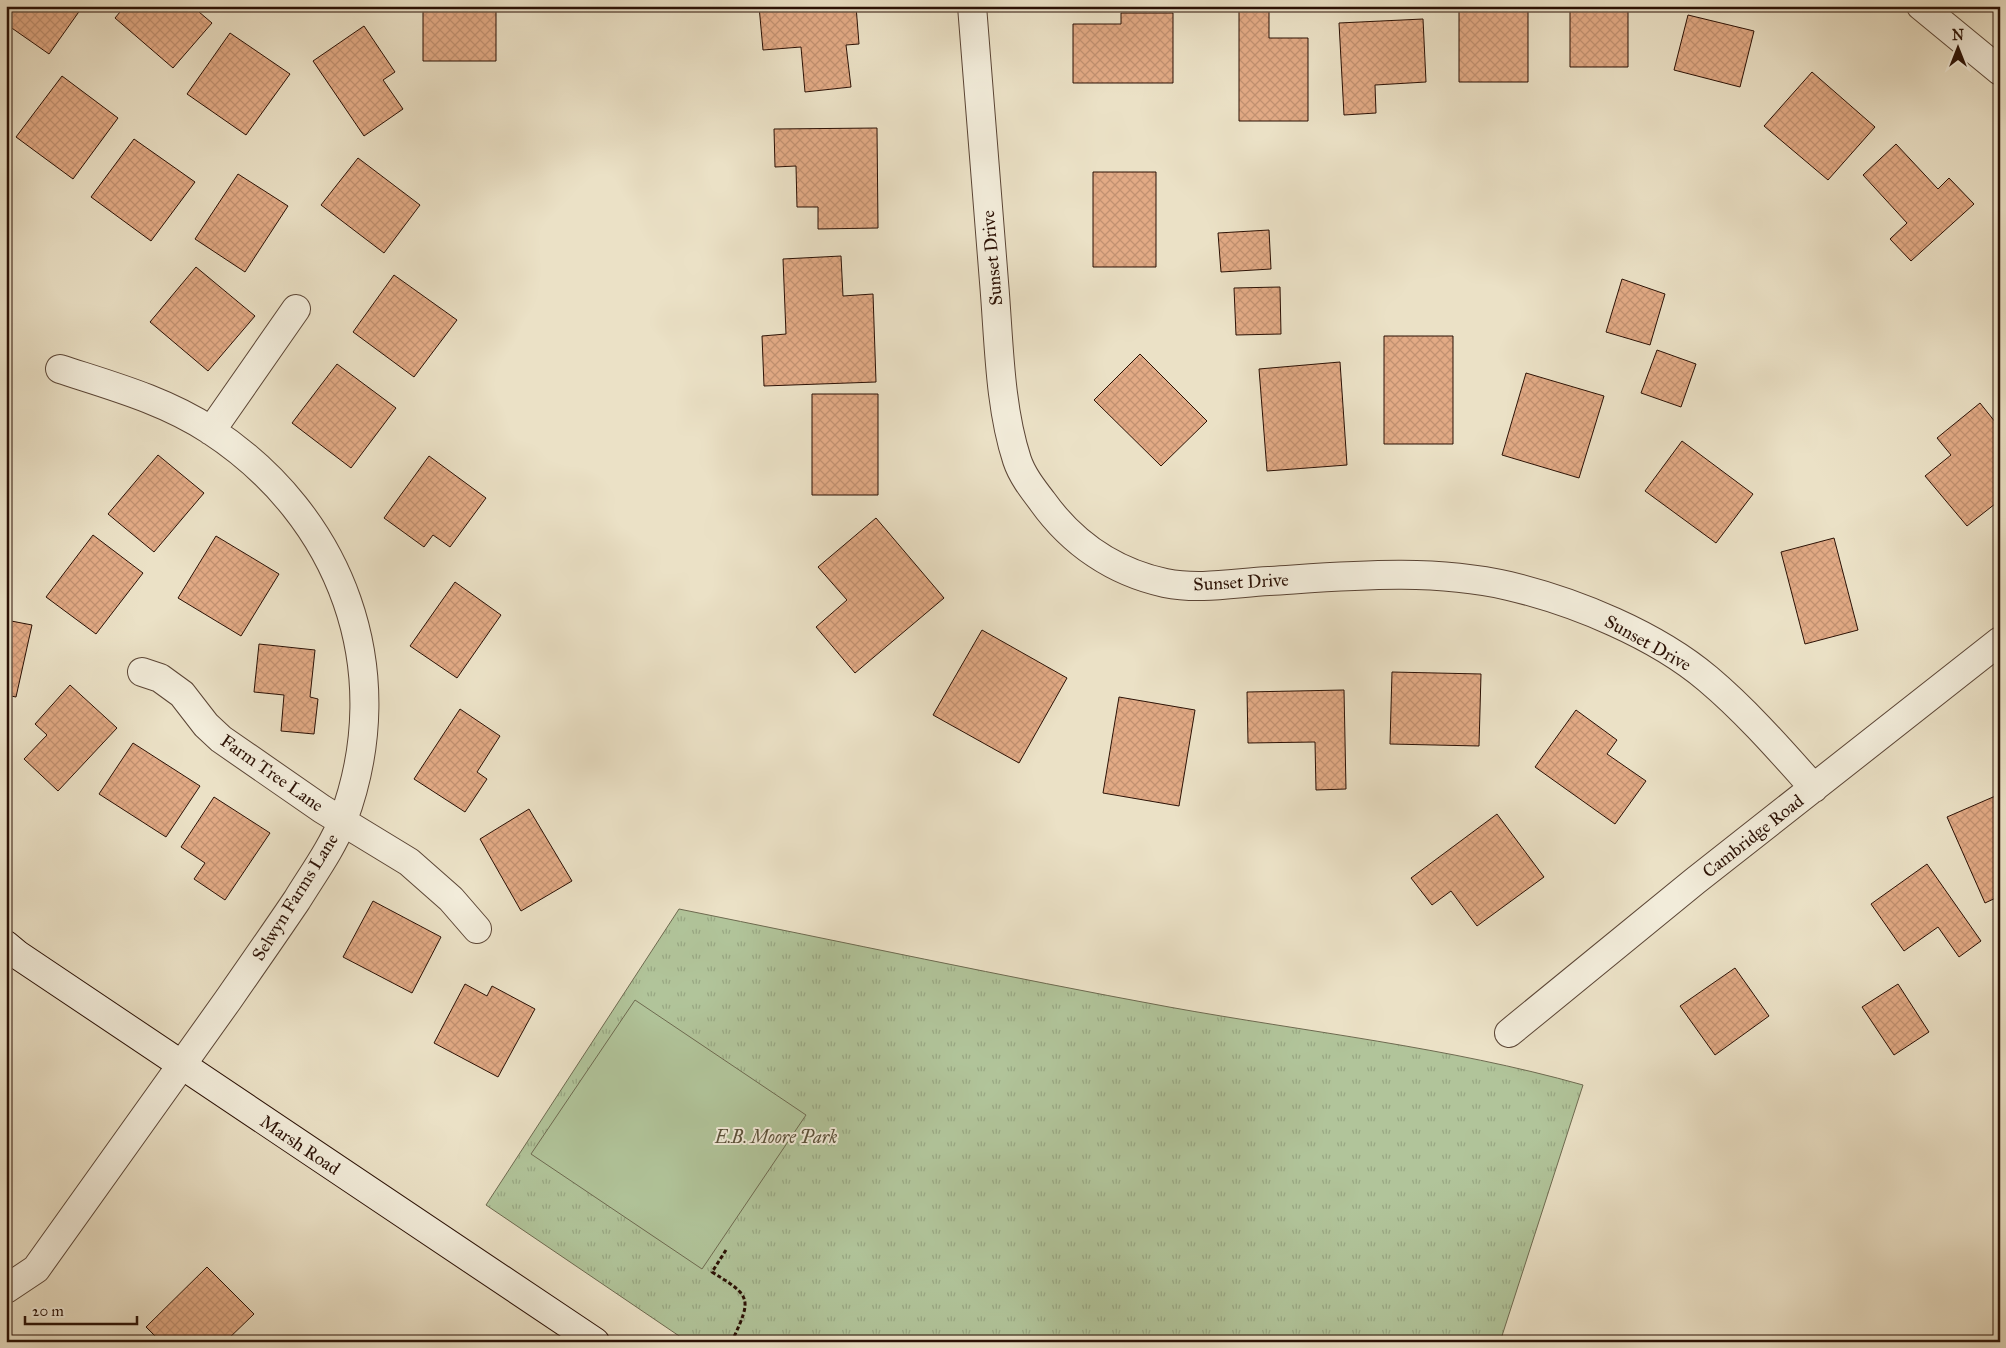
<svg xmlns="http://www.w3.org/2000/svg" width="2006" height="1348" font-family="'IM FELL Great Primer',serif">
<style>
.grass{fill:url(#grass-tufts);stroke:#6e6a50}
.pitch{fill:#b1c49a;stroke:#6e6a50}
.building{fill:url(#building-cross-hatch);stroke:#2b1105}
.lines{fill:none;stroke-linecap:round;stroke-linejoin:round}
.street-casing{stroke:#5b4535;stroke-width:30}
.secondary-casing{stroke:#2b1105;stroke-width:30}
.path{stroke:#2b1105;stroke-width:3;stroke-dasharray:4 2.5;stroke-linecap:butt}
.street{stroke:#f2ecda;stroke-width:28}
.secondary{stroke:#f2ecda;stroke-width:28}
.labels{text-anchor:middle;dominant-baseline:central;stroke-width:4;stroke-linejoin:round;paint-order:stroke}
.street-label{font-size:18px;fill:#2b1105;stroke:#f2ecda}
.park-label{font-size:18px;font-style:italic;fill:#5a5039;stroke:#f2ecda}
</style>
<defs>
<pattern id="grass-tufts" width="24" height="20" patternUnits="userSpaceOnUse" patternTransform="scale(1.25)"><rect width="24" height="20" fill="#b1c49a"/><path d="M3 7l-1-3M5 7V3M7 7l1-3M15 17l-1-3M17 17v-4M19 17l1-3" fill="none" stroke="#98a783"/></pattern>
<pattern id="building-cross-hatch" width="8" height="8" patternUnits="userSpaceOnUse" patternTransform="scale(1.25)"><rect width="8" height="8" fill="#e2aa85"/><path d="M0 0l8 8M0 8l8-8" fill="none" stroke="#c29171"/></pattern>
</defs>
<rect width="100%" height="100%" fill="#ebe1c6"/>
<filter id="stains"><feTurbulence type="fractalNoise" baseFrequency=".004" numOctaves="4"/><feColorMatrix values="0 0 0 0 .2 0 0 0 0 .09 0 0 0 0 .02 0 0 0 .5 -.17"/></filter>
<radialGradient id="worn" r=".72"><stop offset=".6" stop-color="#630" stop-opacity="0"/><stop offset="1" stop-color="#630" stop-opacity=".3"/></radialGradient>
<path class="grass" d="M679 909C843 942 1006 977 1169 1007 1307 1032 1448 1047 1583 1085L1500 1342H688L486 1205Z"/>
<path class="pitch" d="M635 1000 806 1115 702 1269 531 1154Z"/>
<path class="building" d="M6 6H83L49 54 6 24Z
M125 6H192L212 23 173 68 115 18Z
M423 6H496V61H423Z
M759 6H856L859 44 846 45 851 87 805 92 801 47 763 50Z
M1459 6H1528V82H1459Z
M1570 6H1628V67H1570Z
M1239 8H1269V38H1308V121H1239Z
M1121 13H1173V83H1073V24H1121Z
M1688 15 1754 31 1740 87 1674 70Z
M1423 19 1426 82 1375 85 1376 113 1344 115 1339 23Z
M364 26 395 72 383 80 403 109 364 136 313 61Z
M230 33 290 74 246 135 187 94Z
M1812 72 1875 127 1828 180 1764 126Z
M62 76 118 118 73 179 16 137Z
M877 128 878 228 818 229V207H797L796 166 775 167 774 129Z
M134 139 195 182 151 241 91 197Z
M1896 144 1938 189 1949 178 1974 204 1911 261 1890 239 1907 223 1863 175Z
M358 158 420 205 384 253 321 205Z
M1093 172H1156V267H1093Z
M238 174 288 206 245 272 195 239Z
M1269 230 1271 269 1221 272 1218 233Z
M841 256 843 296 873 294 876 382 764 386 762 336 786 334 783 259Z
M196 267 255 316 208 371 150 322Z
M394 275 457 320 414 377 353 332Z
M1622 279 1665 294 1650 345 1606 332Z
M1280 287 1281 334 1236 335 1234 288Z
M1384 336H1453V444H1384Z
M1657 350 1696 364 1681 407 1641 393Z
M1140 354 1207 421 1161 466 1094 400Z
M1340 362 1347 465 1267 471 1259 369Z
M337 364 396 408 351 468 292 423Z
M1526 373 1604 396 1579 478 1502 455Z
M812 394H878V495H812Z
M1980 403 2000 428V500L1967 526 1925 476 1951 455 1937 438Z
M1682 441 1753 494 1716 543 1645 491Z
M158 455 204 493 154 552 108 514Z
M429 456 486 498 450 547 433 535 424 547 384 518Z
M876 518 944 598 855 673 816 627 847 600 818 567Z
M93 535 143 573 96 634 46 597Z
M216 536 279 574 241 636 178 598Z
M1834 538 1858 630 1805 644 1781 552Z
M455 582 501 615 457 678 410 646Z
M6 620 32 625 16 697 6 695Z
M982 630 1067 678 1019 763 933 715Z
M259 644 315 650 310 697 318 699 314 734 281 731 284 695 254 692Z
M1392 672 1481 674 1479 746 1390 744Z
M70 685 117 728 58 791 24 759 47 735 35 724Z
M1344 690 1346 789 1316 790 1315 742 1248 743 1247 692Z
M1119 697 1195 710 1179 806 1103 793Z
M460 709 500 736 477 772 487 779 465 812 414 779Z
M1576 710 1617 740 1607 754 1646 781 1615 824 1535 767Z
M133 743 200 786 166 837 99 794Z
M2000 794V896L1985 903 1947 817Z
M214 797 270 833 225 900 194 879 205 863 181 847Z
M529 809 572 881 521 911 480 839Z
M1497 814 1544 877 1477 926 1451 891 1432 905 1411 878Z
M1927 864 1981 941 1959 957 1938 927 1904 951 1871 904Z
M373 901 441 937 412 993 343 957Z
M1735 968 1769 1016 1715 1055 1680 1006Z
M465 984 487 996 492 986 535 1009 498 1077 434 1043Z
M1898 984 1929 1032 1894 1055 1862 1007Z
M207 1267 254 1314 225 1342H161L146 1327Z"/>
<g class="lines">
<defs>
<path id="street" d="M972 6C979 98 987 190 994 282 999 339 999 405 1017 460 1022 475 1032 488 1042 501 1072 543 1114 572 1165 583 1200 590 1234 583 1269 581 1349 576 1430 568 1509 586 1576 602 1656 635 1708 679 1747 712 1780 750 1814 788
M1921 6 2000 71
M211 431 296 309
M142 672 160 678 182 694 206 725 221 739 322 809 409 862 451 899 477 929
M1509 1033 1695 881 2000 641
M6 1289 36 1269C100 1179 164 1090 228 1000 251 967 274 934 297 900 313 874 332 848 343 820 399 670 342 516 210 430 164 400 112 386 60 369"/>
<path id="secondary" d="M6 945 18 955 595 1342"/>
</defs>
<use href="#street" class="street-casing"/>
<use href="#secondary" class="secondary-casing"/>
<path class="path" d="M726 1250 712 1272C751 1296 752 1298 733 1339
M1940 1338 2000 1340"/>
<use href="#street" class="street"/>
<use href="#secondary" class="secondary"/>
</g>
<g class="labels">
<g class="street-label">
<text transform="translate(992 258) rotate(-95)">Sunset Drive</text>
<text transform="translate(1241 582) rotate(-3)">Sunset Drive</text>
<text transform="translate(1648 643) rotate(29)">Sunset Drive</text>
<text transform="translate(272 773) rotate(35)">Farm Tree Lane</text>
<text transform="translate(1753 836) rotate(-38)">Cambridge Road</text>
<text transform="translate(295 897) rotate(-58)">Selwyn Farms Lane</text>
<text transform="translate(300 1145) rotate(34)">Marsh Road</text>
</g>
<g class="park-label">
<text x="776" y="1137">E.B. Moore Park</text>
</g>
</g>
<rect width="2006" height="1348" fill="none" stroke="#ebe1c6" stroke-width="25"/>
<rect x="8" y="8" width="1991" height="1333" fill="none" stroke="#2b1105" stroke-width="2.5"/>
<rect x="12" y="12" width="1981" height="1323" fill="none" stroke="#2b1105"/>
<g transform="translate(1958 48)" stroke="#f2ecda" stroke-width="4" paint-order="stroke">
<path d="M0-4L9 19L0 12L-9 19Z" fill="#2b1105"/>
<text y="-8" font-size="14" font-weight="bold" text-anchor="middle" fill="#2b1105">N</text>
</g>
<path d="M25 1316v8h112v-8" fill="none" stroke="#2b1105" stroke-width="2.5"/>
<text x="32" y="1316" font-size="15" fill="#2b1105" stroke="#f2ecda" stroke-width="4" paint-order="stroke">20 m</text>
<rect width="100%" height="100%" filter="url(#stains)"/>
<rect width="100%" height="100%" fill="url(#worn)"/>
</svg>
